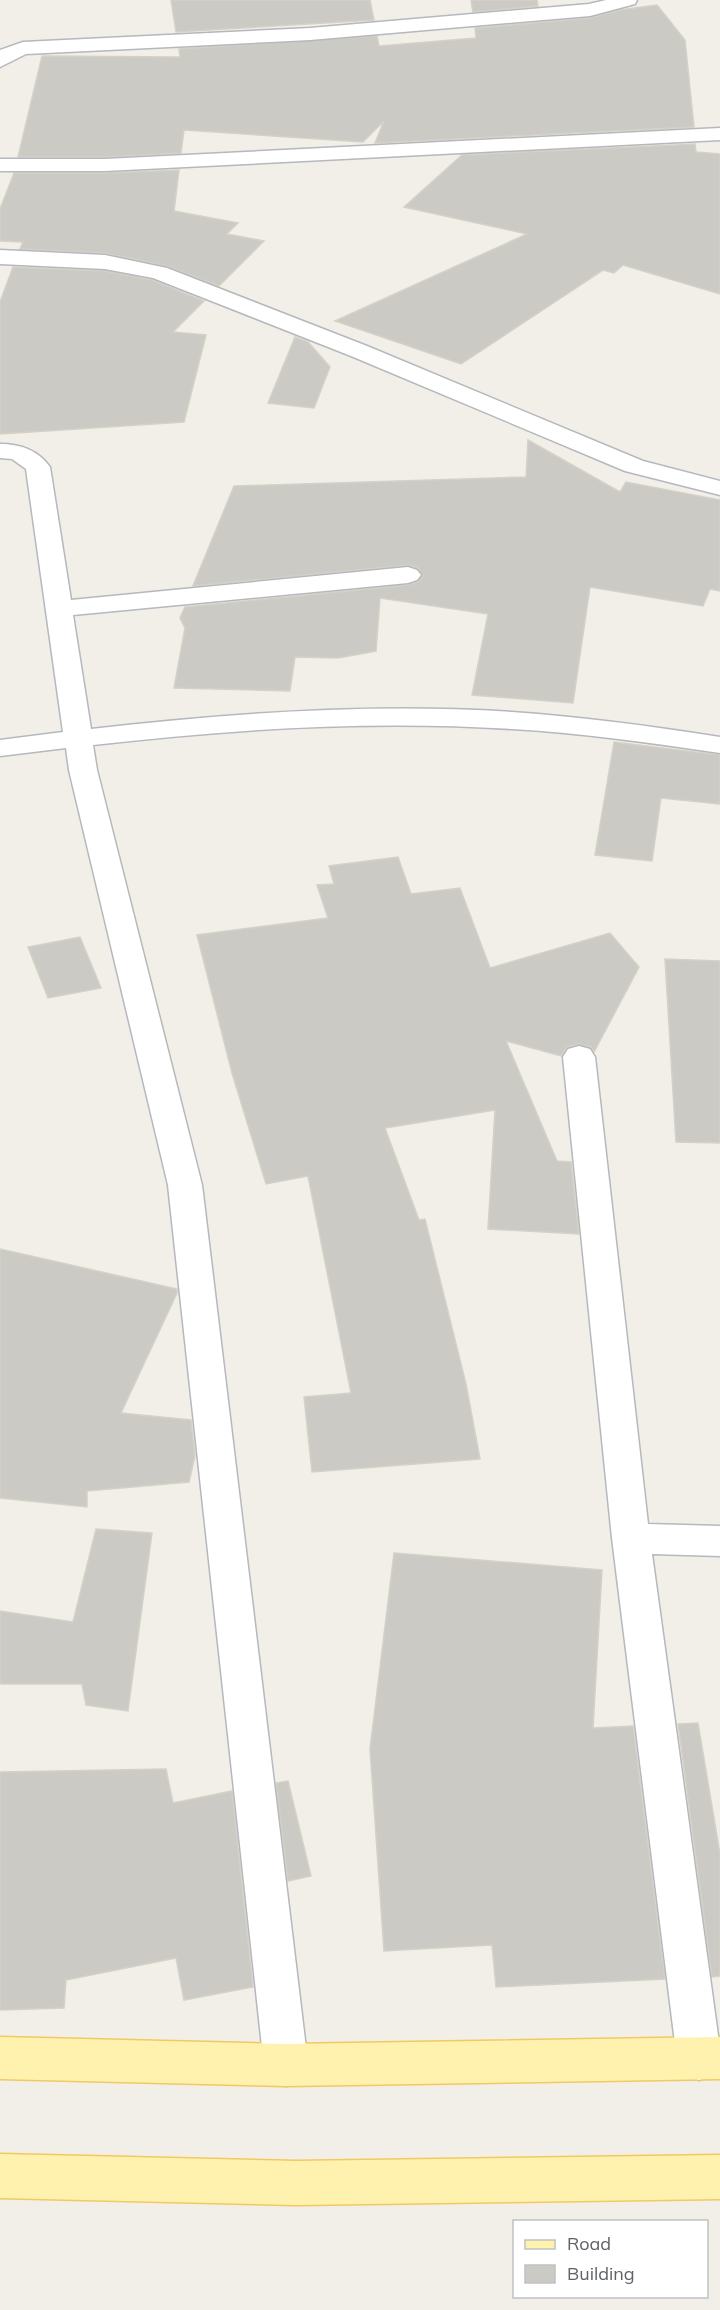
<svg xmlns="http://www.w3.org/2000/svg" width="720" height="2310" font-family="Mulish,sans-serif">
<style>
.building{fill:#cccac5;stroke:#d6d1c6;stroke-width:1.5}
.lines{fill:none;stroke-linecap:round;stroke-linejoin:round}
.minor-casing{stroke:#b5b8bc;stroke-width:3}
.major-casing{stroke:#f2c960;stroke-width:3}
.minor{fill:#fff;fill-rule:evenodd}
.major{fill:#fff2af;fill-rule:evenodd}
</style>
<rect width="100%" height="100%" fill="#f1efe8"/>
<path class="building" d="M171 0H370L374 20 176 32Z
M471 0H537L538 6 473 12Z
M657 5 685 40 694 127 375 143 384 121 363 142 184 130 181 153 105 157H18L42 56 180 57 179 49 377 36 379 46 476 38 475 28 590 18 620 10Z
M695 144 696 152 720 154V294L623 265 614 273 603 270 461 364 335 321 527 234 404 207 462 155Z
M179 170 174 211 238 223 227 234 264 241 219 286 167 266 105 253 20 249 23 242 0 241V209L14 173H105Z
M13 267 105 271 152 280 204 301 173 332 206 335 184 422 0 434V302Z
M295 337 308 342 330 367 314 408 268 403Z
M528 440 620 492 626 482 720 500V591L710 589 703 606 590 587 573 703 472 695 488 614 380 598 376 651 338 658 295 657 290 691 174 688 185 628 180 618 185 607 408 585 418 582 423 575 418 568 408 565 193 586 234 486 526 477Z
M614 742 720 755V804L661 798 652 861 595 855Z
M398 857 411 894 460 888 490 968 610 933 639 967 594 1052 591 1047 578 1044 567 1047 561 1056 506 1041 557 1161 571 1162 579 1234 488 1229 495 1110 385 1128 419 1220 425 1219 466 1384 480 1459 312 1472 304 1397 351 1393 308 1176 266 1184 232 1073 197 935 328 918 317 885 334 884 329 866Z
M80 937 101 988 48 998 28 947Z
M665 959 720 961V1143L676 1142Z
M0 1249 177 1289V1293L121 1413 191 1420 195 1456 189 1482 87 1491V1507L0 1498Z
M96 1529 152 1533 128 1711 86 1705 82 1684H0V1611L73 1622Z
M394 1553 602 1570 593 1728 633 1726 665 1979 496 1987 492 1945 384 1951 370 1749Z
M698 1723 720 1854V1976L712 1977 678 1724Z
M166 1769 173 1803 232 1791 253 1987 184 2000 176 1958 66 1980 64 2008 0 2010V1772Z
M288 1781 311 1876 288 1881 276 1783Z"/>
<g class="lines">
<defs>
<path id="minor" d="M606 0H637L635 4 590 16 310 40 26 54 0 67V50L23 42 310 28 589 4Z
M720 128V140L105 171H0V159H105Z
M0 250 105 255 167 268 367 346 643 461 720 481V495L625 471 351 356 153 278 105 269 0 264Z
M0 444C20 444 38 450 50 467L71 600 408 567 417 570 421 575 417 580 408 583 73 615 91 729C230 713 372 703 512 712 582 717 651 726 720 737V753C651 743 582 733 512 729 372 720 232 729 93 745L97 770 202 1185 308 2065 302 2080 286 2086 270 2080 264 2065 168 1185 69 770 66 748 0 756V740L63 732 26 469 12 459 0 458Z
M579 1046 590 1049 595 1057 648 1524 720 1526V1556L652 1554 720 2050V2062L715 2074 699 2080 683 2074 677 2059 612 1538 563 1057 568 1049Z"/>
<path id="major" d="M0 2037 286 2044 720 2037V2079L286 2086 0 2079Z
M0 2154 296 2161 720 2155V2199L296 2205 0 2198Z"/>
</defs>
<use href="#minor" class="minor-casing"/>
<use href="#major" class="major-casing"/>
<use href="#minor" class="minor"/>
<use href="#major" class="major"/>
</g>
<rect x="513" y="2220" width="195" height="78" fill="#ffffff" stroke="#bfc1c3" stroke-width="1.5"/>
<rect x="525" y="2240" width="30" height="9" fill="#fff2af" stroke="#bfc1c3" stroke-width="1.5"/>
<text x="567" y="2250" font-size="18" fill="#5f6368">Road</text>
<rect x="525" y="2265" width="30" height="18" fill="#cccac5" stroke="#bfc1c3" stroke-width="1.5"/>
<text x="567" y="2280" font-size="18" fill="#5f6368">Building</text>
</svg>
